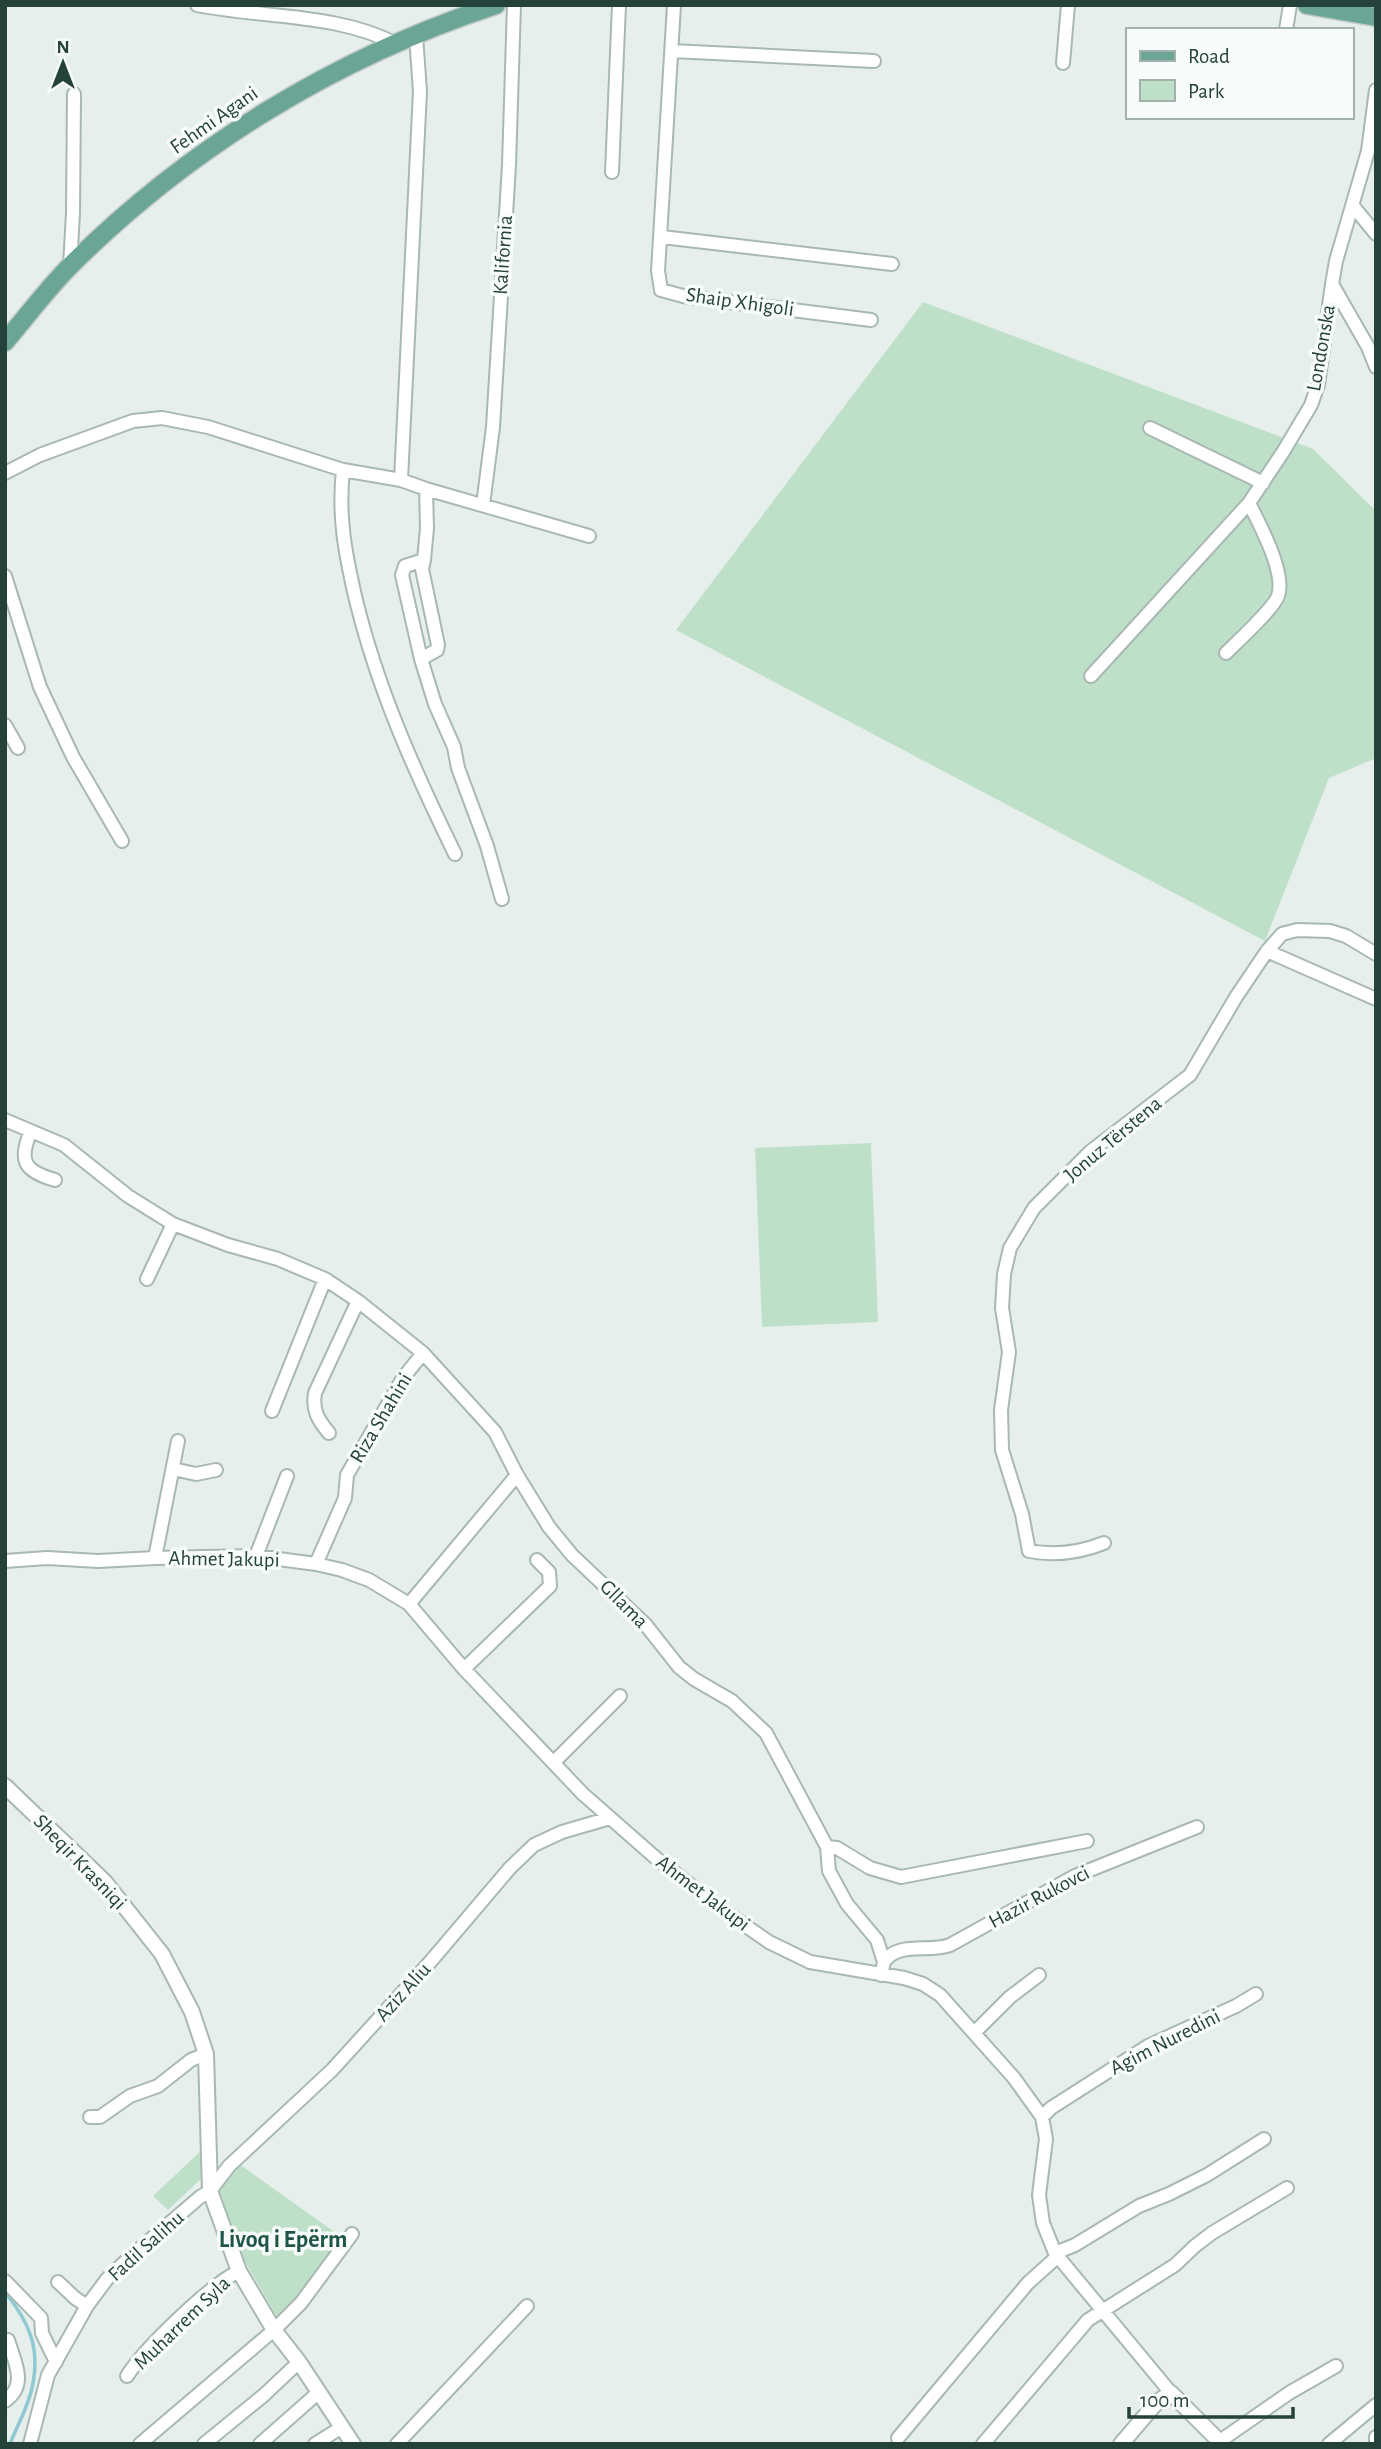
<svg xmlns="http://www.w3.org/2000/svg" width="1381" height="2449" font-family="'Alegreya Sans',sans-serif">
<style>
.green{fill:#bfe0c8}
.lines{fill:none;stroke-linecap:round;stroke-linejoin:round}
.stream{stroke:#8ec9d4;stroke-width:3.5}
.minor-casing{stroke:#a8b8b2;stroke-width:16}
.tertiary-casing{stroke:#a8b8b2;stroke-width:18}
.primary-casing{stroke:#c2cac8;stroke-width:21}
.minor{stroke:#fff;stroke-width:12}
.tertiary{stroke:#fff;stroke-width:14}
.primary{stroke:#6aa596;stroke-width:18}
.labels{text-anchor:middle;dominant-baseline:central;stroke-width:7;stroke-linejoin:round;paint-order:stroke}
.street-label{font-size:21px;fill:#24423a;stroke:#f7fbf9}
.quarter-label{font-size:24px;font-weight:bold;fill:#1f5548;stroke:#f7fbf9}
</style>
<rect width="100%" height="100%" fill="#e6efeb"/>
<path class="green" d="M923 302 1313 449 1376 511V758L1329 778 1265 941 676 630Z
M871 1143 878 1322 762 1327 755 1148Z
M205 2147 206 2174 168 2210 153 2196Z
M239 2164 343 2238 280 2322 233 2241 218 2188Z"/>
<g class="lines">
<path class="stream" d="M5 2292C29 2322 41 2348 32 2388 28 2407 17 2426 10 2444"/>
<defs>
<path id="minor" d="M197 5C262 18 339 13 398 45
M674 5 658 271 661 290 683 296 871 320
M1286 30 1290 5
M672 51 874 61
M1063 63 1068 5
M1376 90 1368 151 1336 261 1332 284 1368 347 1376 367
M612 172 619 5
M1353 206 1376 234
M662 237 892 264
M70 266 73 213 74 94
M1150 428 1263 483
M343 470C338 516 345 552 355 596 377 688 414 770 455 854
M5 473 40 455 133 421 162 418 208 427 343 470 401 480 426 489 589 536
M401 480 420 91 416 36
M426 489 427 528 424 560 405 566 402 575 421 659 435 704 454 747 458 768 487 846 502 899
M483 505 493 427 509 165 514 5
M5 576 40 687 73 757 122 841
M1226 653C1238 641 1273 609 1278 596 1286 573 1260 525 1249 503
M421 659 437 650 438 645 422 569 424 560
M1091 676 1249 503 1283 452 1311 405 1318 385 1332 284
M5 725 18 748
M1267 951 1376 999
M5 1120 64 1145 128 1196 173 1224 228 1245 278 1259 325 1279 358 1301 423 1353 495 1432 517 1475 549 1527 572 1555 645 1624 679 1667 694 1679 732 1701 766 1733 827 1847 829 1871 847 1904 877 1940 884 1962 881 1975
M31 1131C18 1161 24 1171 55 1180
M147 1279 173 1224
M272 1411 325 1279
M329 1433C318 1420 312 1410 315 1393L358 1301
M173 1469 196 1474 216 1470
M1104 1543C1079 1553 1056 1556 1029 1551L1022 1514 1002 1450 1001 1410 1009 1352 1002 1308 1004 1274 1010 1248 1034 1208 1091 1151 1190 1075 1236 997 1267 951 1282 934 1297 930 1330 931 1346 936 1376 954
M256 1556 287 1476
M155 1558 178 1441
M5 1561 47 1558 98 1561 155 1558 256 1556 316 1564 342 1570 369 1580 409 1604 464 1669 583 1794 657 1859 720 1908 769 1942 810 1962 904 1978 923 1984 940 1995 1014 2078 1042 2117 1046 2139 1039 2195 1043 2223 1055 2253 1171 2393
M316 1564 345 1498 347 1475 403 1378 423 1353
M409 1604 517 1475
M464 1669 550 1586 549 1572 537 1560
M554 1762 620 1696
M827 1847 837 1848 870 1868 901 1877 1087 1841
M884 1962C897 1941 930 1953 950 1945L1075 1876 1197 1827
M974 2033 1010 1997 1039 1975
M90 2117H100L130 2096 158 2086 191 2060 206 2054
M1042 2117 1051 2108 1148 2046 1236 2006 1256 1994
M1055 2253 1075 2245 1139 2206 1169 2194 1207 2175 1264 2139
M5 2281 41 2318 42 2333 56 2362
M58 2282 75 2298 87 2306
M127 2376C145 2348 209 2286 239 2271
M5 2401C28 2385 15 2363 8 2340
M898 2438 1028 2283 1058 2256
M1220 2441 1289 2393 1336 2366
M30 2444 48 2375 87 2306 107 2279 130 2257 200 2197 210 2191 229 2166 332 2070 431 1961 510 1868 534 1845 562 1832 610 1818
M140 2444 274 2330 301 2303 352 2234
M204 2444 264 2395 299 2362
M260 2444 319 2392
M315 2444 342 2427
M397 2444 527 2306
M983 2444 1088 2320 1175 2265 1195 2246 1212 2233 1287 2188
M1329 2444 1376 2405
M1376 2444V2437"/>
<path id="tertiary" d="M5 1786 105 1882 162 1954 192 2012 206 2054 210 2191 239 2271 274 2330 299 2362 353 2444
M1121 2444 1157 2402 1171 2393 1222 2444"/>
<path id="primary" d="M1307 5 1376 17
M5 342C27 316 47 289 71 265 189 147 337 57 496 5"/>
</defs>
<use href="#minor" class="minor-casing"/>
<use href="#tertiary" class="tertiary-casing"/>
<use href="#primary" class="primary-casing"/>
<use href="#minor" class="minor"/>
<use href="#tertiary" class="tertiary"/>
<use href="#primary" class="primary"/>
</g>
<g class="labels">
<g class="street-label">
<text transform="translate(214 120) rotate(-35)">Fehmi Agani</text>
<text transform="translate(503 255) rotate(-86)">Kalifornia</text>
<text transform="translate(740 302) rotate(8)">Shaip Xhigoli</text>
<text transform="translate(1321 348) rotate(-80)">Londonska</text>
<text transform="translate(1113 1139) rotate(-40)">Jonuz Tërstena</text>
<text transform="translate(381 1418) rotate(-59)">Riza Shahini</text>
<text transform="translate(224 1559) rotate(1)">Ahmet Jakupi</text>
<text transform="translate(624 1604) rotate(45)">Gllama</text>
<text transform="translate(80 1862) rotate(46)">Sheqir Krasniqi</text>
<text transform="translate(703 1893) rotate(37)">Ahmet Jakupi</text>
<text transform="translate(1039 1897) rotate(-28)">Hazir Rukovci</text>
<text transform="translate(403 1992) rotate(-48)">Aziz Aliu</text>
<text transform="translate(1165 2042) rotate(-27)">Agim Nuredini</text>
<text transform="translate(146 2246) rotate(-42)">Fadil Salihu</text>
<text transform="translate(182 2323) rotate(-44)">Muharrem Syla</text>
</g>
<g class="quarter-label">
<text x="283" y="2240">Livoq i Epërm</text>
</g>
</g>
<rect width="1381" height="2449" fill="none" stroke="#24423a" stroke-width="14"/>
<rect x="1126" y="28" width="228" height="91" fill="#f7fbf9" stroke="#a3b1ad" stroke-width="2"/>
<rect x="1140" y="51" width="35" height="10" fill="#6aa596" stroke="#a3b1ad" stroke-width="2"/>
<text x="1188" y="63" font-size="21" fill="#24423a">Road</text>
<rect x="1140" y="80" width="35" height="21" fill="#bfe0c8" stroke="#a3b1ad" stroke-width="2"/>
<text x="1188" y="98" font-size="21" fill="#24423a">Park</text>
<g transform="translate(63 63)" stroke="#f7fbf9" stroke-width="5" paint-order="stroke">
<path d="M0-5L12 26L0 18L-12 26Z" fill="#24423a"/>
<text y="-10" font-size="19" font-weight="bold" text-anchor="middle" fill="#24423a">N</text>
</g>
<path d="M1129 2407v10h164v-10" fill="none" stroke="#24423a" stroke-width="3.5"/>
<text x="1140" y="2407" font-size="21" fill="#24423a" stroke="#f7fbf9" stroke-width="5" paint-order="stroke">100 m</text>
</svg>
